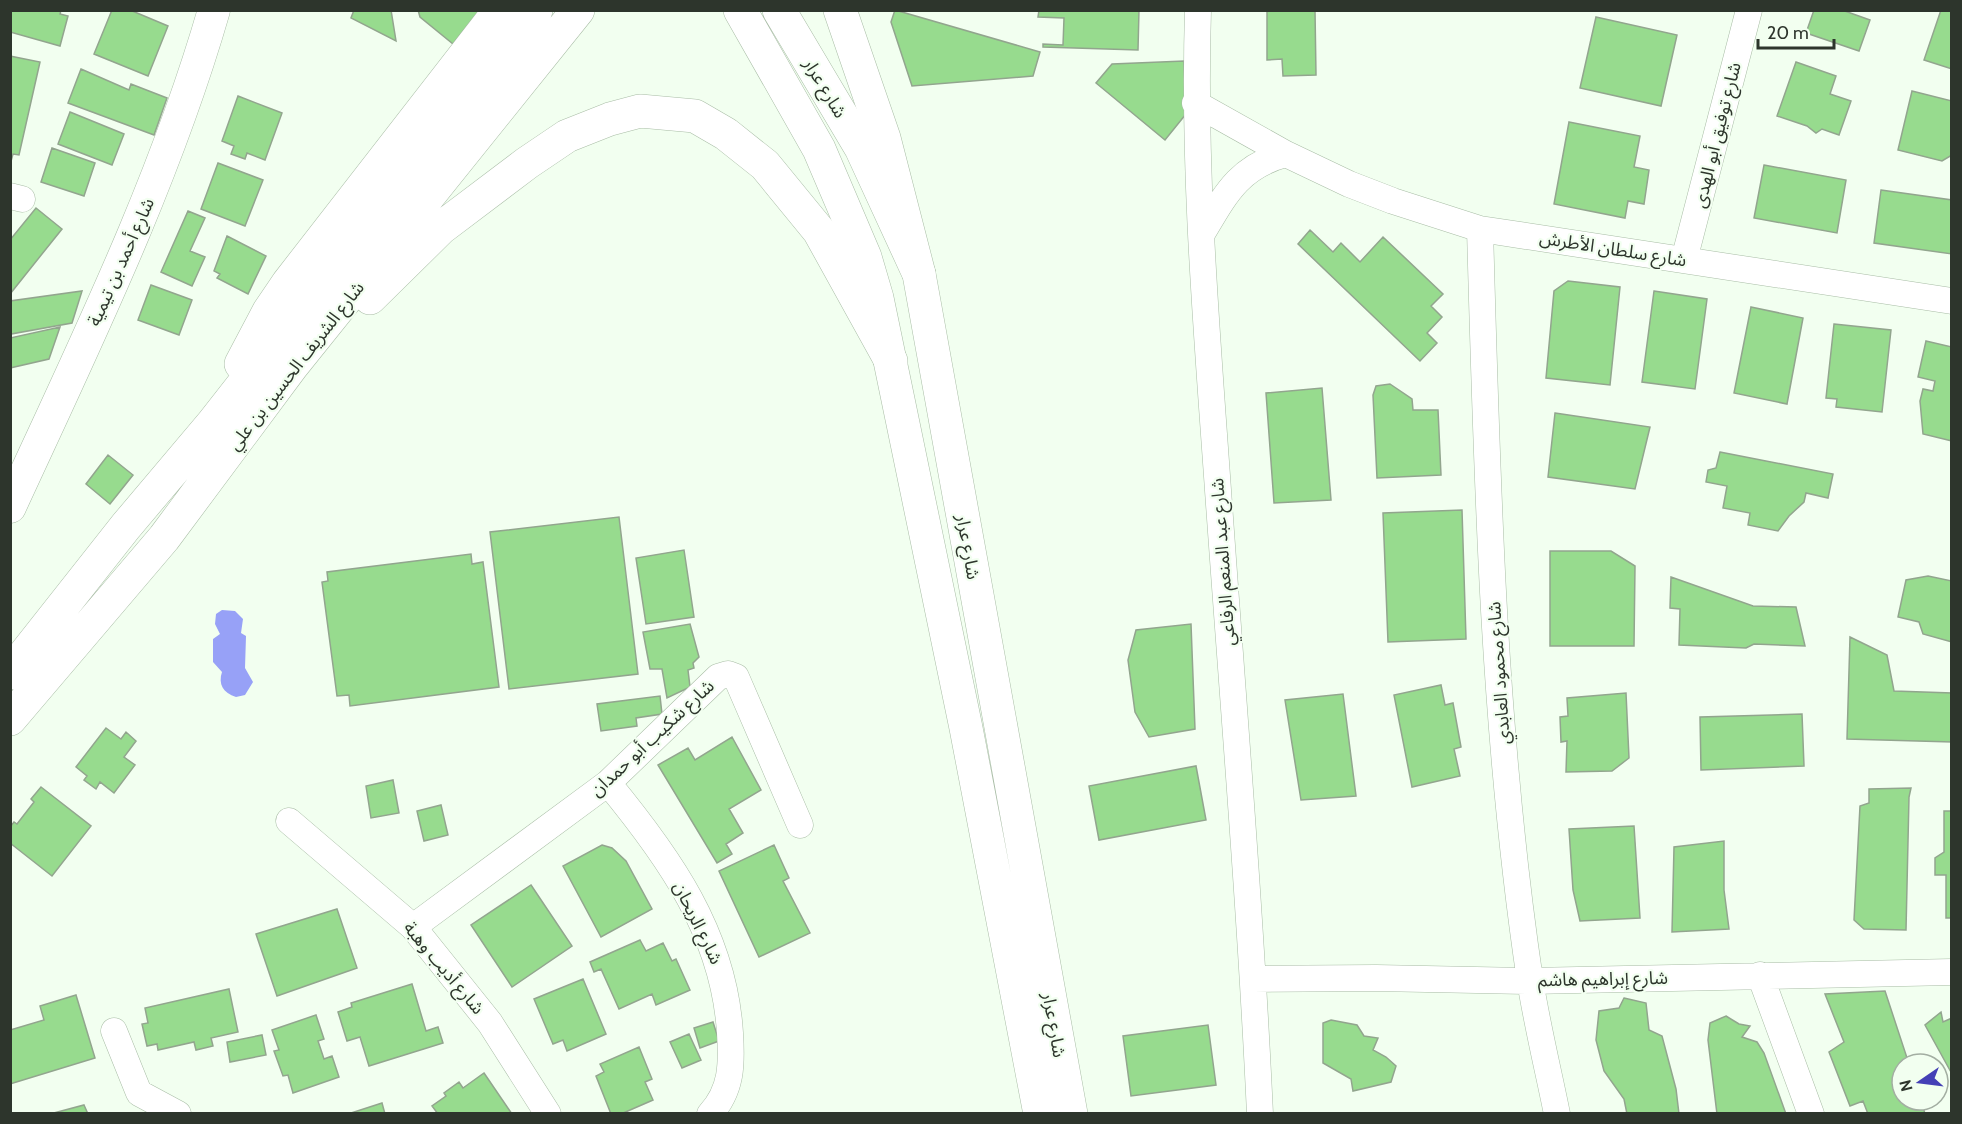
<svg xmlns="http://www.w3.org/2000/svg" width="1962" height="1124" font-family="Cabin,'Noto Sans Arabic',sans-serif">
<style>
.water{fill:#97a1f7}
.building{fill:#97db8e;stroke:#92a58e;stroke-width:1.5}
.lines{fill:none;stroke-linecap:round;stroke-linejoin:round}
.minor-casing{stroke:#a9bda6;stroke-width:27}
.tertiary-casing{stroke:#a9bda6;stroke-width:33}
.secondary-casing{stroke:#a9bda6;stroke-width:34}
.primary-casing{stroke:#a9bda6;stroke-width:34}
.minor{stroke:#fff;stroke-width:26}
.tertiary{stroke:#fff;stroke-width:32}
.secondary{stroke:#fff;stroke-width:33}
.primary{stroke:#fff;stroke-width:33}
.labels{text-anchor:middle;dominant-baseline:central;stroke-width:4.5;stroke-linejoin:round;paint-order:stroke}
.street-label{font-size:18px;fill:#2d352c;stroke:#f2fff0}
</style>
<rect width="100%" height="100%" fill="#f2fff0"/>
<path class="water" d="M222 610 235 611 243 619 241 633 246 636 245 668 253 682 245 695 236 697C223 693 218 684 222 672L213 662V639L220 634 215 624 216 614Z"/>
<path class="building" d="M10 10H61L60 14 68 16 60 46 10 32Z
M112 10H130L168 26 148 76 94 54Z
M354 10H391L396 41 351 18Z
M418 10H480L453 44 420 17Z
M895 10 1040 52 1033 76 912 86 891 22Z
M1039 10H1139L1138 50 1043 47V44L1063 45 1064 18 1038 17Z
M1267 10H1315L1316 75 1283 76 1282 59 1267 60Z
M1814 10H1842L1870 20 1859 51 1806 33Z
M1941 10H1952V69L1924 60Z
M1596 17 1677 35 1661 106 1580 88Z
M10 56 40 62 19 155 13 154 10 165Z
M1184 61 1186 114 1165 140 1096 83 1112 64Z
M1796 62 1836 76 1830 94 1851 101 1839 135 1822 129 1816 133 1807 126 1777 116Z
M81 69 129 90 131 84 167 98 154 135 68 103Z
M1912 91 1952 101V155L1942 161 1898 150Z
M238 96 282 113 265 160 247 153 245 159 231 154 234 146 222 141Z
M70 112 124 134 112 165 58 144Z
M1569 122 1640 136 1634 167 1649 170 1644 204 1628 201 1625 218 1554 204Z
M52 148 95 163 84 196 41 182Z
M218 163 263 180 245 226 201 209Z
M1764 165 1846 180 1837 233 1754 218Z
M1881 190 1952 200V254L1874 243Z
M36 208 62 229 10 294V240Z
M188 211 205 218 190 251 205 257 192 286 161 272Z
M1310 230 1333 252 1341 243 1360 262 1383 237 1443 294 1431 306 1442 317 1427 333 1437 343 1420 361 1298 244Z
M227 236 266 256 248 294 217 278 220 274 214 271Z
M1568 281 1620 287 1610 385 1546 378 1554 291Z
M151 285 192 300 179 335 138 320Z
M82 291 72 323 11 334 10 301Z
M1654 291 1707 299 1695 389 1642 382Z
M1751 307 1803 318 1787 404 1734 393Z
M1834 324 1891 330 1882 412 1836 407 1837 399 1826 398Z
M60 327 49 359 10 368V338Z
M1926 341 1952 347V441L1923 434 1920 401 1923 389 1933 391 1935 381 1918 377Z
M1390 384 1412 399 1413 410H1438L1441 475 1377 478 1373 395 1376 386Z
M1322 388 1331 500 1274 503 1266 393Z
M1555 413 1650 427 1635 489 1548 477Z
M1720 452 1833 474 1828 498 1806 493 1804 502 1789 516 1778 531 1748 525 1750 513 1723 508 1727 486 1706 482 1708 470 1716 468Z
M108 455 133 475 110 504 86 484Z
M1462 510 1466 639 1388 642 1383 513Z
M619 517 638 674 509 689 490 532Z
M684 550 694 617 646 624 636 558Z
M1550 551H1611L1635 566 1634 646H1550Z
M471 554 472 564 483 562 499 687 350 706 349 695 337 696 322 582 328 581 327 572Z
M1928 576 1952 581V642L1923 634 1919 622 1898 617 1906 580Z
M1671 577 1753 606 1796 607 1805 646 1754 644 1746 648 1679 645 1680 609 1670 608Z
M690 624 699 657 693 663 694 668 688 670 690 687 667 698 662 669H650L643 632Z
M1191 624 1195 729 1149 737 1135 712 1128 660 1136 630Z
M1850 637 1887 655 1894 691 1952 693V742L1847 739Z
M1441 685 1445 705 1453 703 1461 747 1454 749 1460 776 1412 787 1394 695Z
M1626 693 1629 758 1612 771 1566 772 1567 741 1561 742 1560 717 1568 716 1567 698Z
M1343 694 1356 796 1301 800 1285 700Z
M660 696 662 714 636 718 637 726 601 731 597 704Z
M1802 714 1804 766 1701 770 1700 717Z
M106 728 121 739 126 732 136 741 124 757 135 765 114 793 100 782 96 789 84 780 87 776 76 767Z
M732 737 761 790 729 809 743 833 726 844 732 854 717 863 658 765 688 748 695 760Z
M1196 766 1206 820 1099 840 1089 786Z
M393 780 399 813 371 818 366 786Z
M41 787 91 826 52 876 10 843V827L14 822 17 824 34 802 31 799Z
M1911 788 1909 797 1906 930 1864 929 1854 920 1860 806 1869 803V789Z
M441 805 448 835 424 841 417 811Z
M1944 811H1952V918H1946V875H1935V858L1944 852Z
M1634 826 1640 918 1580 921 1573 890 1569 829Z
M1724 841V890L1729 929 1672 932 1674 847Z
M602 845 612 848 626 861 652 909 601 937 563 866Z
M774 845 789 878 783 881 810 933 759 957 719 871Z
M531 885 572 946 512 987 471 925Z
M337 909 357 968 277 996 256 934Z
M640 940 646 951 663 943 672 961 676 959 690 990 656 1005 652 994 619 1009 601 969 594 972 590 962Z
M583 979 606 1034 567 1051 563 1040 553 1044 534 999Z
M412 984 426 1031 438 1027 443 1043 369 1066 360 1037 347 1041 338 1012 352 1007 351 1003Z
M229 989 238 1032 211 1038 213 1046 196 1050 194 1042 158 1050 157 1044 147 1046 142 1024 148 1023 145 1008Z
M1885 991 1909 1064H1902V1100H1921L1925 1114H1868L1863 1101 1850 1106 1829 1052 1844 1042 1825 994Z
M76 995 95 1058 10 1084V1030L44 1020 40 1006Z
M1624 998 1646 1003 1649 1030 1662 1036 1676 1089 1679 1114H1627L1624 1099 1604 1071 1596 1040 1599 1011 1619 1008Z
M1941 1012 1943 1022 1952 1018V1074L1925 1025Z
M316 1015 324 1039 318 1041 324 1059 332 1056 339 1077 293 1093 288 1075 283 1076 274 1051 279 1050 272 1030Z
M1726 1016 1739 1024 1750 1026 1742 1037 1757 1042 1764 1053 1786 1114H1717L1708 1040 1710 1023Z
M1331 1020 1357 1025 1364 1036 1378 1038 1373 1050 1386 1057 1396 1066 1391 1082 1353 1091 1351 1079 1323 1063V1023Z
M713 1022 719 1041 700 1048 694 1028Z
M1208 1025 1216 1085 1131 1096 1123 1036Z
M689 1034 701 1060 682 1068 670 1042Z
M262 1035 266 1055 230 1062 227 1042Z
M639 1047 652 1079 645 1082 653 1100 621 1114H611L596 1076 604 1072 600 1064Z
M484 1073 512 1114H438L432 1106 446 1096 444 1093 459 1082 463 1088Z
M382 1103 385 1114H348Z
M84 1105 88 1114H50Z"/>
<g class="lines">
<defs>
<path id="minor" d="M1198 10C1193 166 1206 322 1217 476 1232 689 1250 901 1260 1114
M1195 103 1286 154 1349 184 1393 201 1480 229 1952 301
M10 196 22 199
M1480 229C1487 480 1493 732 1530 980 1537 1025 1548 1069 1557 1114
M1203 232C1226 193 1240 166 1286 154
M1684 260 1749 10
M608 783C669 857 724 934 730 1033 732 1064 732 1090 710 1114
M289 821 413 927 490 1023 548 1114
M413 927 608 783 718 677 728 674 736 677 800 825
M1760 975 1811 1114
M1254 979 1376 978 1530 981 1952 972
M114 1031 139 1093 178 1114"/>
<path id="tertiary" d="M10 507C85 344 164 183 214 10"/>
<path id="secondary" d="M740 10 819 149 865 257 877 298 966 728 1040 1114
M779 10 861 148 919 274 1071 1114"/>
<path id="primary" d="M840 10 884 138 919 274
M370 298 441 228 527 163 567 136 610 119 640 111 695 116 726 134 765 165 819 231 891 361
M241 364 269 311 288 283 500 10
M10 673 126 526 213 423 536 10
M10 719 164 538 292 366 578 10"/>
</defs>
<use href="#minor" class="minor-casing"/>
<use href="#tertiary" class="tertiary-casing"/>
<use href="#secondary" class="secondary-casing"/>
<use href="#primary" class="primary-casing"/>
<use href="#minor" class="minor"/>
<use href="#tertiary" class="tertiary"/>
<use href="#secondary" class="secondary"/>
<use href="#primary" class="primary"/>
</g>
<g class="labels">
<g class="street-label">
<text transform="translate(825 88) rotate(59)">شارع عرار</text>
<text transform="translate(1717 135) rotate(-76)">شارع توفيق أبو الهدى</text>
<text transform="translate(1613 249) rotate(9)">شارع سلطان الأطرش</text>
<text transform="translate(121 262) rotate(-66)">شارع أحمد بن تيمية</text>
<text transform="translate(296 366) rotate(-52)">شارع الشريف الحسين بن علي</text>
<text transform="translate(968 547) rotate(80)">شارع عرار</text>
<text transform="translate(1223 562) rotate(-94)">شارع عبد المنعم الرفاعي</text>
<text transform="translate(1499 673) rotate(-94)">شارع محمود العابدي</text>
<text transform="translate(652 738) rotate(-43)">شارع شكيب أبو حمدان</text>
<text transform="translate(698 923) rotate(64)">شارع الريحان</text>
<text transform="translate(444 968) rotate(50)">شارع أديب وهبة</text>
<text transform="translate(1603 979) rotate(-1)">شارع إبراهيم هاشم</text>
<text transform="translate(1054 1025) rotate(80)">شارع عرار</text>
</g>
</g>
<rect width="1962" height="1124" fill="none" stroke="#2d352c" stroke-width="24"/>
<g transform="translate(1920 1082) rotate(256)"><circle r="28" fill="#f2fff0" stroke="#a3aea2" stroke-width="1.5"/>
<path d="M0-4.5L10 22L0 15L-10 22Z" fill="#4440b6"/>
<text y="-9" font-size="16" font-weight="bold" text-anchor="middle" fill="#2d352c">N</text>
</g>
<path d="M1758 39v9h76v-9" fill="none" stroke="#2d352c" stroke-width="3"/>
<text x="1767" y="39" font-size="18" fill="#2d352c" stroke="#f2fff0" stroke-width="4.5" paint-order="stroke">20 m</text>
</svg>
